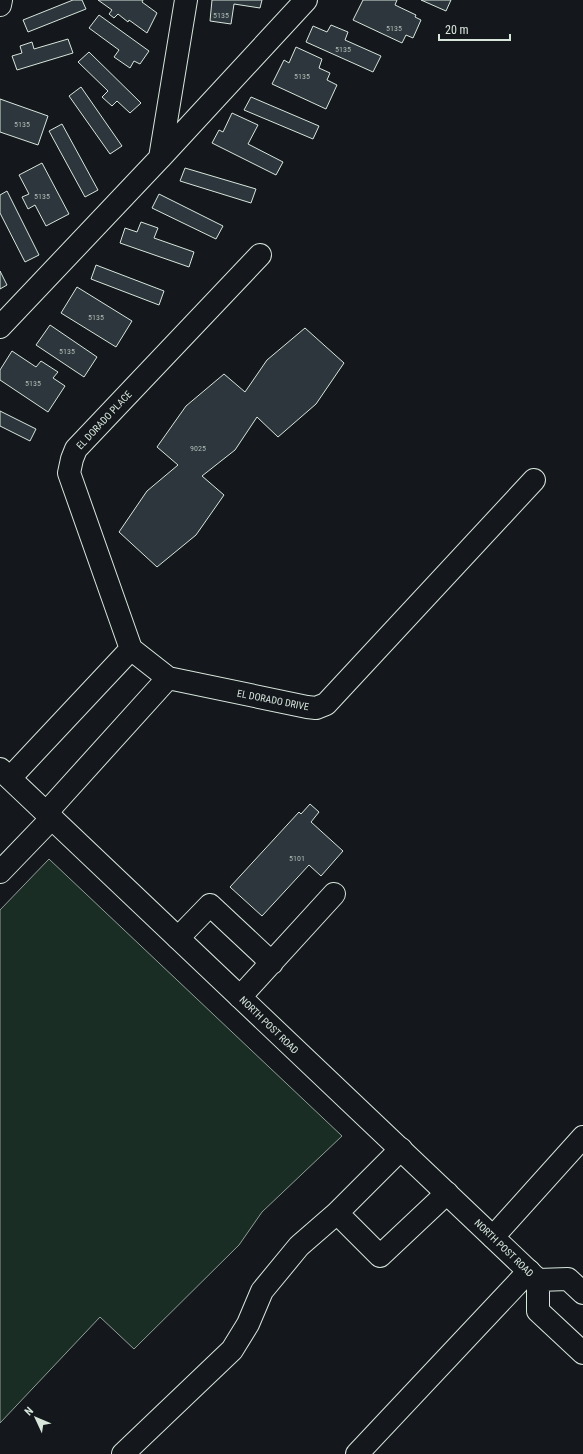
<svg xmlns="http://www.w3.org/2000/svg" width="583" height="1454" font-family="'Roboto Condensed',sans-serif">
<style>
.green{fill:#1a2d24;stroke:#939e99}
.building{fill:#2c363c;stroke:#d8e6dc}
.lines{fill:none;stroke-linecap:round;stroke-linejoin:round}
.minor-casing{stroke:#d8e6dc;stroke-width:24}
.major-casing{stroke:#d8e6dc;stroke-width:24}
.minor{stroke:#14181c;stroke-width:22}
.major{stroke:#14181c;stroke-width:22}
.labels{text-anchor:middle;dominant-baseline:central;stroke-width:3;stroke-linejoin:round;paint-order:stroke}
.number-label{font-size:8px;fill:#adbab4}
.street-label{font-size:10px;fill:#d8e6dc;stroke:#14181c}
</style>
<rect width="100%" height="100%" fill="#14181c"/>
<path class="green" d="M49 859 342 1136 262 1212 239 1245 134 1349 100 1317 0 1423V910Z"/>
<path class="building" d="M73 0H82L86 9 28 32 23 20Z
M98 0H143L142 2 157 13 147 33 129 20 128 22 118 14 114 18 109 14 112 10Z
M212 0H262L260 8 234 4 231 24 210 21Z
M363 0H397L395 5 416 15 415 17 421 20 413 38 406 35 402 43 353 20Z
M421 0H451L446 11Z
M99 15 149 51 140 64 134 61 130 68 114 57 119 50 89 28Z
M331 25 348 32 345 40 381 56 373 72 306 42 313 26 327 32Z
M68 39 73 53 17 70 12 56 22 53 20 46 32 42 34 49Z
M296 47 322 59 319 68 330 73 327 80 337 85 326 109 272 84 284 60 289 63Z
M89 52 141 103 130 113 117 101 112 106 102 97 108 91 78 62Z
M81 87 122 146 110 154 69 96Z
M251 97 319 126 313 139 244 110Z
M0 99 48 116 38 145 0 132Z
M232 113 258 125 248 144 283 162 276 175 212 143 219 130 223 132Z
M62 124 98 190 85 197 49 131Z
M42 163 69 214 46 226 35 205 28 209 22 197 29 194 19 175Z
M185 168 256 189 251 203 180 181Z
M7 191 39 255 25 262 0 213V195Z
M159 194 223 226 216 239 152 208Z
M141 222 158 228 154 238 194 252 189 267 120 243 125 228 137 232Z
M96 265 164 291 159 305 91 279Z
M0 271 7 285 0 289Z
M77 287 132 321 116 347 61 313Z
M50 325 97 357 84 377 36 345Z
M305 328 344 363 316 404 278 437 257 417 235 450 202 476 224 495 196 535 157 567 119 532 147 491 178 465 157 447 186 406 224 374 245 392 267 360Z
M12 351 36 367 41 361 58 372 53 378 65 386 48 412 0 380V370Z
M0 411 36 429 30 441 0 426Z
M310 804 319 812 311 822 343 851 321 876 309 865 262 916 230 887 299 812 301 814Z"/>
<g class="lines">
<defs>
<path id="minor" d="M0 5 1 0
M160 158 306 0
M260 255 76 449 72 459 69 473 131 649 168 678 307 707 316 708 326 704 534 480
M0 327 160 158 186 0
M10 778 131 649
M46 813 168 678
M0 872 52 818
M178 938 210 905 272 963
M240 997 334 894
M401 1149 337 1213 380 1256 447 1193
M493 1237 583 1137
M123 1454 232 1350 248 1324 262 1291 299 1246 337 1213
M357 1454 529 1271"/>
<path id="major" d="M0 769 538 1280V1311L583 1353
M538 1280 568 1279 583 1293"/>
</defs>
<use href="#minor" class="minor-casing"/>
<use href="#major" class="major-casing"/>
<use href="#minor" class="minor"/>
<use href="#major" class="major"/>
</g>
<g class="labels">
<g class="number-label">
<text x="221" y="15">5135</text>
<text x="394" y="28">5135</text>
<text x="343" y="49">5135</text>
<text x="302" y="76">5135</text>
<text x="22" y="124">5135</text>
<text x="42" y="196">5135</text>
<text x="96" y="317">5135</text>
<text x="67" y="351">5135</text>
<text x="33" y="383">5135</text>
<text x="198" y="448">9025</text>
<text x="297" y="858">5101</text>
</g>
<g class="street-label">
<text transform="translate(104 420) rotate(-47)">EL DORADO PLACE</text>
<text transform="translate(273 700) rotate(11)">EL DORADO DRIVE</text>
<text transform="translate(269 1025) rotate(44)">NORTH POST ROAD</text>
<text transform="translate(504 1248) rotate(44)">NORTH POST ROAD</text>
</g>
</g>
<g transform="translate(36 1418) rotate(314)" stroke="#14181c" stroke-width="3" paint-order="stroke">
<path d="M0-3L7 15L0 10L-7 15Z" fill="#d8e6dc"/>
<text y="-6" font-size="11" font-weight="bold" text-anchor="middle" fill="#d8e6dc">N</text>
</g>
<path d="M439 34v6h71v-6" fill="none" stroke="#d8e6dc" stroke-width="2"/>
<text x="445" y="34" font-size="12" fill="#d8e6dc" stroke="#14181c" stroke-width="3" paint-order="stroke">20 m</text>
</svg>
